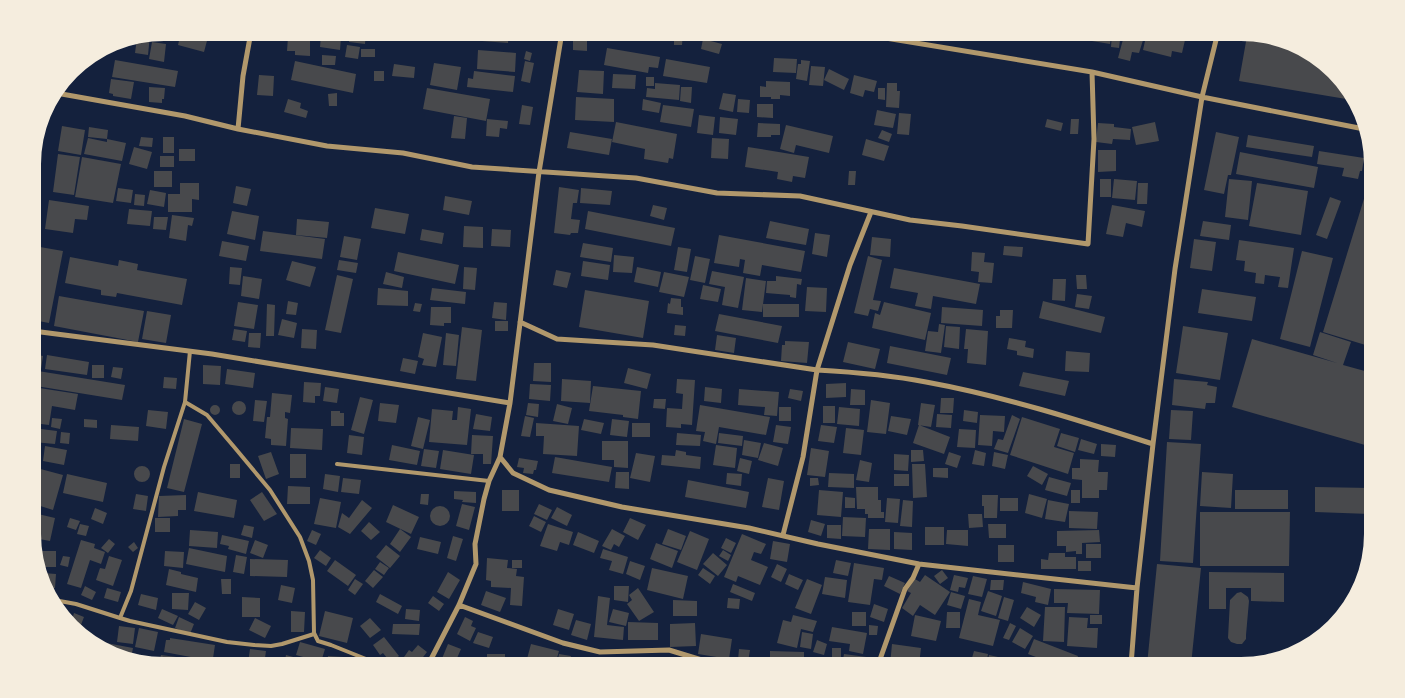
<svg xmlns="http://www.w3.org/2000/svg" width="1405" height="698" font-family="Rubik,sans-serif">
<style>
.building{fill:#48494c}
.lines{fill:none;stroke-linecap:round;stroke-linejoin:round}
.service{stroke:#b1986c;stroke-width:4}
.minor{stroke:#b1986c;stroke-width:5}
</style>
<rect width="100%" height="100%" fill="#14213d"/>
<path class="building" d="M181 32H190L208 37 204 52 178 45Z
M301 32H320V38L301 36Z
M350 32H366L365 44 349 42Z
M443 32H472L470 39Z
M483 32H509L508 43 482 41Z
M571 32H582V36H571Z
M588 32H629L628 40 588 39Z
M630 32H643V39L630 38Z
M672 32H683L682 45H674V38H672Z
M1069 32H1112L1110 44 1068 37Z
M1112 32H1121L1119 48 1111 47Z
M1125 32H1139V36L1144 37 1139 53 1132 52 1130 61 1118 58Z
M1147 32H1178L1177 38 1185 40 1182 53 1172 51 1171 57 1143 50Z
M150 35 148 55 135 53 137 38Z
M321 35 341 37 340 50 320 47Z
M1247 36 1299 47 1345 84 1352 100 1239 81Z
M288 37 310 39V56L295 55V51H287Z
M573 39H587V51L573 50Z
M703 39 722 44 719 54 701 49Z
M152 42 166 44 164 62 149 59Z
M347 45 360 47 358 59 345 57Z
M607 48 660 57 658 68 649 67 648 73 604 65Z
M361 49H375V57H361Z
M478 50 516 53 515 72 477 69Z
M526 51 532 53 530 61 524 59Z
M322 55 336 56 335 65H322Z
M774 58 797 59 796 73 773 72Z
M666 59 710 67 707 83 663 76Z
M115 60 178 71 175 87 112 77Z
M801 60 810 61 807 81 796 79 798 64H801Z
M295 61 356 74 353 93 291 80Z
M525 61 534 63 530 83 521 81Z
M434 63 461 67 457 90 430 85Z
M394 64 415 67 414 78 392 76Z
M811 66 825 67 823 86 809 85Z
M829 69 849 79 844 90 824 80Z
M579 70 604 71 603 94 577 92Z
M374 71H384V81H374Z
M474 71 515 76 513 92 467 87 468 78 473 79Z
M613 74 636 75 635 89 612 88Z
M259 75 274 76 273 96 257 95Z
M854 75 877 81 874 92 865 90 863 97 850 93Z
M646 77H654V86H646Z
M111 79 134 82 131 99 113 96V94L109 93Z
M766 81 790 82V96L780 95V99H771V97H760V86L766 87Z
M655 83 680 85 679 100 646 97 647 88 655 89Z
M887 83H897V91H900L899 108 886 107Z
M149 87 165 88 164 99H162V103L149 102Z
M681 87H692L691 103 680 101Z
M427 88 490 99 486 121 423 109Z
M878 88H885V100L878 99Z
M337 93V106H329L328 94Z
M723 93 736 95 733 112 719 109Z
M576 97 614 99V122L575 120Z
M288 99 301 103 300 108 308 111 306 118 284 112Z
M643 99 661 103 659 113 642 110Z
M738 99 750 100 749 113 737 112Z
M757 104H773V118L757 117Z
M522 105 533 107 530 125 519 124Z
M663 105 694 109 691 127 660 122Z
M877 110 896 114 893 128 874 125Z
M899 113 911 114 909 135 897 134Z
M699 115 715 117 713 135 697 133Z
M454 116 467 118 465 139 451 138Z
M720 117 738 119 736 135 719 133Z
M487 119 508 121 507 129 500 128 499 137 486 136Z
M1047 119 1063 123 1061 131 1045 127Z
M1071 119H1079L1078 134H1070Z
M616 122 677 134 673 159 669 158 668 163 644 159 645 149 612 142Z
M1155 122 1159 141 1136 145 1132 127Z
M758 123 780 124V135H771V137H757Z
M1098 123 1114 124V127L1131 129 1130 140 1113 139 1112 144 1096 142Z
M786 125 833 136 829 153 796 145 794 153 780 149Z
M62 126 85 130 81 155 58 151Z
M89 127 108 130 107 139 88 137Z
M882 130 892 134 889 142 878 138Z
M570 132 612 139 609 155 567 148Z
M1216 132 1239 137 1231 175H1228L1224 194 1204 190Z
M1248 135 1314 146 1312 157 1246 147Z
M141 137 153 138 152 147 139 146Z
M163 137H174V153H163Z
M88 138 107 142V139L126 143 122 161 84 154Z
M712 138 729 139 728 159 711 158Z
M866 139 889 146 884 161 862 155Z
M134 147 152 152 147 169 129 164Z
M748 147 809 157 805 178 793 176 792 182 777 179 778 172 745 167Z
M179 149H195V161H179Z
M1098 150H1116V171L1098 172Z
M1319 151 1364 158 1362 171H1360L1358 179 1342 176 1344 168 1317 164Z
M1240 152 1318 167 1314 188 1236 174Z
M58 154 80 157 74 195 53 192Z
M160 156H174V167H160Z
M82 157 121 164 113 203 75 197Z
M154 171H172V187H154Z
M849 171H856L855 185H848Z
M1371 176 1372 347 1323 332Z
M1100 179H1111V197H1100Z
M1114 179 1137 181 1135 200 1112 198Z
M1229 179 1252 181 1248 220 1225 217Z
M180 183H199V200L192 199V212H168V194H180Z
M1138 183H1148L1147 204H1137Z
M1257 183 1308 191 1301 235 1249 226Z
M236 186 251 189 247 206 233 203Z
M559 187 579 190 577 203H573L571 219 580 220 578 233H571L570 235 554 233Z
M118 188 133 190 131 203 116 201Z
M581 188 612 191 610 205 580 203Z
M150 190 166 193 164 207 147 204Z
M135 194 145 195 144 206 134 205Z
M445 196 472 201 469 215 443 210Z
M1330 197 1341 201 1327 239 1316 235Z
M49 200 89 206 87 220 75 219 73 233 45 229Z
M653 205 667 208 664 220 650 216Z
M1112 205 1145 211 1142 227 1126 223 1123 237 1106 234Z
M375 208 409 214 405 234 371 228Z
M129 209 152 211 150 226 127 224Z
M232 211 259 216 255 240 227 234Z
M588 211 675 228 671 246 585 229Z
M172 215 194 218 192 226 188 225 186 241 169 238Z
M154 217H168L166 230 153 229Z
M297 219 329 222 327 238 296 235Z
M770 221 809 229 806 245 766 238Z
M1203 221 1231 225 1229 240 1200 236Z
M464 226 483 227V248L463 247Z
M422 229 444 233 442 244 420 240Z
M492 229 511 230 510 247 491 246Z
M263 231 325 239 322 259 260 251Z
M815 233 830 235 827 257 812 254Z
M719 235 805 251 801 272 762 265 760 276 743 273 745 260 740 259 739 267 714 263Z
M344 236 361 239 357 260 340 257Z
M872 237 891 239 890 257 870 255Z
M1194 239 1216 242 1212 271 1190 268Z
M1239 240 1294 248 1288 288 1278 287 1280 277 1265 275 1264 284 1255 283 1256 273 1244 271 1245 261 1236 260Z
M222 241 249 246 246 261 219 256Z
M583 243 613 248 611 262 580 257Z
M1004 246 1023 247 1022 257 1003 255Z
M40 247 63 251 49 323 33 320V284Z
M678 247 691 249 687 272 674 270Z
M1302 251 1333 258 1310 347 1280 339Z
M398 252 459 265 455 284 394 271Z
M972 252 985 253 984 262 994 263 992 283 978 282 979 272 971 271Z
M614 255 634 257 632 273 613 272Z
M695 256 710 259 705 283 690 280Z
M868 256 882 260 873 300 881 301 878 311 870 309 868 316 854 313Z
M70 257 118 266 119 260 138 264 137 270 187 279 182 305 117 293 116 297 101 295V290L65 283Z
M339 260 358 263 356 273 337 270Z
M292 261 316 267 310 287 286 280Z
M583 261 610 265 608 280 581 276Z
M230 267 242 268 240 285 229 284Z
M464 267 477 268 475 290 463 289Z
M637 267 661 272 658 287 634 282Z
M894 268 980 284 976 304 933 296 931 309 915 306 918 293 890 288Z
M556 270 571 273 567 288 553 285Z
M712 271 744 277 738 308 722 305 725 287 709 284Z
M386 272 404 277 402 288 383 284Z
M664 272 689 277 684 297 659 292Z
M337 275 353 279 341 333 325 330Z
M1076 275H1086L1087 289H1077Z
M243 276 262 279 259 299 241 296Z
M776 276 802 279 801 285 797 284 796 298 790 297V295L766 293 767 281H776Z
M746 278 766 281 762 312 742 310Z
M1053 279H1066L1065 301 1052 300Z
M703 285 721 289 718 302 700 299Z
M807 287 827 288 826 312 805 311Z
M378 288 408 291V306L377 305Z
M432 288 466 292 465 304 430 300Z
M1202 289 1256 297 1252 321 1198 313Z
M585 290 649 301 643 338 579 327Z
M1077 294 1092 296 1089 309 1075 307Z
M59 296 144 311 138 342 54 326Z
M671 298 681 299V307H683V315L667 313 668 303 670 304Z
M288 301 298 303 296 315 286 314Z
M1043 301 1105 317 1101 333 1039 318Z
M238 302 258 305 254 329 234 326Z
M494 302 507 303 506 320 492 318Z
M884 302 931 313 925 340 872 328 875 313 880 315Z
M415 303 422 304 420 312 413 311Z
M267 304 275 305 274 336H266Z
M763 304H799V317H763Z
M431 307H451V323H444V326L430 325Z
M942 307 983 310 982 326 941 323Z
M1000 310H1013L1012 328H996V316H1000Z
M147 311 171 315 166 343 142 339Z
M719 314 782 326 778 343 715 331Z
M282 319 297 323 294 338 278 335Z
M495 321H508V331H495Z
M939 324 945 325 941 353 925 351 928 331 938 332Z
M675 325 686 326 685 336 674 335Z
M946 326 960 327 959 349 944 347Z
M1183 326 1228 333 1220 380 1176 373Z
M462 327 482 330 476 381 456 379Z
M234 329 247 331 245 342 232 340Z
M302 329 317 330 316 349 301 348Z
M966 329 988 331 986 365 967 363 968 349H964Z
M1320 332 1351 342 1343 365 1372 373V447L1232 407 1252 339 1337 363 1313 355Z
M249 333H261L260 348 248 347Z
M423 333 442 337 436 367 422 365 424 359 418 357Z
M446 333 459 335 456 366 443 365Z
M717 335 736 338 734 353 715 350Z
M1009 338 1026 341 1025 347 1034 349 1033 358 1017 355V351L1007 349Z
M785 341 809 342 807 363 781 361 782 345H785Z
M848 342 880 349 875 369 843 362Z
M890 346 951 358 947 375 887 363Z
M1066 351 1090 353 1089 372 1065 371Z
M33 354 43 356 41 369 33 368Z
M47 355 89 362 87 375 45 369Z
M403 358 418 361 415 374 400 371Z
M534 363H551V382L533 381Z
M92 365H104V378H92Z
M203 365 221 366 220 385 203 384Z
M113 367 123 368 121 379 111 377Z
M628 368 651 374 647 389 624 383Z
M227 369 255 373 253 388 225 384Z
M38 371 125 385 122 400 36 386Z
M1023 372 1069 381 1065 396 1019 386Z
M164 377 177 378 176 389 163 388Z
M562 379 591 381 590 403 561 401Z
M677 379 695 380 692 425 681 424V428L666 427 667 408 682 409 683 394 676 393Z
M1174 379 1208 382 1207 385 1217 387 1215 403H1206L1205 409 1172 405Z
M304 382 321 383 320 396H315V403L303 402Z
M846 383V397L826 398V384Z
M530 384 551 385 550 401 529 399Z
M593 386 641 391 638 419 623 417V415L589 411Z
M33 387 78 394 75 410 52 406 49 425 33 423Z
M325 387 339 389 337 403 323 401Z
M705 387 722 389 721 403 704 401Z
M739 389 779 392 777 416 764 415 765 407 738 405Z
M790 389 803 391 801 401 788 398Z
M851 389 865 390V405H850Z
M272 393 292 395 290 413 285 412V418L288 419 286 446 271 445V439L265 438 267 417H270Z
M360 397 373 400 364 434 351 430Z
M941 398H954L953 413H940Z
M654 399H666L665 409 653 408Z
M255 400 267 401 264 422 253 421Z
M871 400 890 403 886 434 867 432Z
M232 408a7 7 0 1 1 14 0a7 7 0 1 1-14 0Z
M380 403 399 405 396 423 378 421Z
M528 403 539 404 538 417 526 415Z
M921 403 935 405 931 427 918 425Z
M557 404 572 408 568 424 553 421Z
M700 405 770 417 766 435 719 427 716 444 703 441 705 432 696 431Z
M210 410a5 5 0 1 1 10 0a5 5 0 1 1-10 0Z
M823 406H835V423H823Z
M458 407 471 409 467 445 429 442 432 409 453 411 452 420H457Z
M779 407H791V421H779Z
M839 407 860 409 859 426 837 424Z
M148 410 168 412 166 429 146 426Z
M964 410 978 412 977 423 963 421Z
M1171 410 1193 411 1191 440 1169 439Z
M331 411H340V413H344V426H331Z
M476 414 492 417 490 431 473 429Z
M937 414 952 415 951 428 936 427Z
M980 415 1005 416 1004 432 993 431 992 446 978 445Z
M1012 415 1020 419 1008 453 994 449 998 439 1003 440Z
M525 416 534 418 530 437 521 436Z
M891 416 911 419 907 435 888 431Z
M418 417 430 420 423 449 411 446Z
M1022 417 1060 429 1054 447 1074 453 1068 474 1010 455Z
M52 418 62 419 60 429 51 427Z
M84 419 97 420V428L84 427Z
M184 419 202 424 184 492 167 488Z
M584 419 604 423 601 434 581 430Z
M612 419 629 421 627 437 610 435Z
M536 423 579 426 577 456 543 454 544 436H536Z
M632 423H650V437H632Z
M111 425 139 427 138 441 110 439Z
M776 425 791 427 788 444 773 442Z
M821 425 837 427 834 443 818 441Z
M919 425 950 437 944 454 913 443Z
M33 428 57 431 55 444 33 442Z
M291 428 323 429 322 450 290 448Z
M846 428 864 430 861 455 843 453Z
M959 429 976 430 975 448 957 447Z
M61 432 70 433 69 444 60 443Z
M677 433 701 435 700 446 676 445Z
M719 433 743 436 742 446 718 443Z
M1061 433 1079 438 1075 452 1057 446Z
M349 435 364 437 362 455 347 453Z
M472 435 493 436 491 464H483V454H471Z
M1081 439 1097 444 1094 454 1078 450Z
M744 440 761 443 758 458 742 455Z
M602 441H628V468L614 467V460H602Z
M1167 442 1201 444 1193 563 1160 561Z
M764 443 783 448 778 466 758 460Z
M1101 444 1116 445 1115 457 1101 456Z
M392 445 420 451 417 465 389 460Z
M716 445 737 448 735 468 713 465Z
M45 446 67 450 64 465 43 461Z
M811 448 829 451 825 477 807 475Z
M424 449 439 451 436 468 421 466Z
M443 450 474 455 471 474 440 469Z
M676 450 686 452V455L701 457 700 469 661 465 662 455 675 456Z
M911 450H923L924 461 911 462Z
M975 450 986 453 984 466 972 464Z
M271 452 279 474 266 479 258 456Z
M949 452 961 456 957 468 945 464Z
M994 452 1008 455 1005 469 992 466Z
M636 453 655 456 650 482 630 478Z
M290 454H306V478H290Z
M894 454 909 455 908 471 894 470Z
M555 457 612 467 609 482 552 473Z
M519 458 538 461 536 470H534L533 474 523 473 524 468 517 467Z
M740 458 752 461 749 474 737 471Z
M1080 459 1099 460 1098 472H1108L1107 490H1099V498H1082V480L1072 479V468H1080Z
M860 460 872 463 869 482 856 480Z
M230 464H240V478H230Z
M912 464H925L927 497 913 498Z
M134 474a8 8 0 1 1 16 0a8 8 0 1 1-16 0Z
M1033 466 1048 474 1042 485 1027 476Z
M33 467 63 475 53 510 34 504V491L39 492 40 488 34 486Z
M933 468H948V478L933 477Z
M616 472H629V489L615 488Z
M1202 472 1233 474 1231 508 1200 506Z
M727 473 742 474 741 486 726 484Z
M829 473 854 474V488L828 487Z
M67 474 107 483 103 502 63 493Z
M325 474 340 476 338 492 323 489Z
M894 474H909V486H894Z
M1049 477 1071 483 1067 496 1045 490Z
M343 478 361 480 359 494 341 492Z
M768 478 784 481 779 510 762 507Z
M810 478H818L819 485 810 486Z
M688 480 749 492 746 508 685 497Z
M288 486 310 487V504H287Z
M856 487H878V500H881V512H884V518H868V514H865V509H857Z
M1315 487 1371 488 1370 514 1315 512Z
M502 490H519V511H502Z
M819 490 843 492 841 517 817 515Z
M1071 490H1080V503H1071Z
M1235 490H1288V509H1235Z
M454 491 476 492V503L462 502 463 500 454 499Z
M198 492 237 500 234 518 194 511Z
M262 492 277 514 264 521 250 500Z
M136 494 148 496 146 511 133 509Z
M421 494H429L428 505 420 504Z
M1029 494 1047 499 1042 518 1025 513Z
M186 495V510H178V516L158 517 159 496Z
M982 495H998L997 518H984V506H982Z
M845 497 855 498V508H845Z
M320 498 341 502 336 528 314 524Z
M887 498 900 499 898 523 885 522Z
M1000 498H1018V511H1000Z
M362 500 372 508 350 534 338 527 342 513 349 518Z
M903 500 913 501 912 527 900 526Z
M1048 500 1069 504 1065 522 1045 519Z
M462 504 475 507 469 530 456 526Z
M539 504 552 510 547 520 534 514Z
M393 505 419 517 411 534 386 522Z
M430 516a10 10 0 1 1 20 0a10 10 0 1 1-20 0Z
M34 506 39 507 36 520 34 519Z
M557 507 572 515 567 526 551 518Z
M95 508 107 513 103 524 91 519Z
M1069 511 1098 512 1097 529 1069 528Z
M1200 512H1290L1289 566H1200Z
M38 514 55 518 50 541 34 538Z
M968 514H982L983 527 969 528Z
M534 516 546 522 541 532 529 526Z
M843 517 866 518 865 537 842 536Z
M70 518 80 521 76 530 67 527Z
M155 518H170V532H155Z
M630 518 646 525 638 540 623 532Z
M811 520 825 524 821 536 808 532Z
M369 522 380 532 371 540 361 531Z
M80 524 89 526 86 536 77 534Z
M548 524 573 532 569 545 560 542 557 551 540 546Z
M988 524H1006V538H989Z
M244 525 254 527 252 538 241 535Z
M827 525H841V539L827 538Z
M925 527H944V545H925Z
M400 529 411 537 400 552 390 544Z
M612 529 625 536 619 547 614 544 611 550 602 546Z
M668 529 686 536 681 550 662 544Z
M869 529H890V550L868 549Z
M190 530 218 532 217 548 189 546Z
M312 530 321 534 316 545 307 541Z
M947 530H968V546L946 544Z
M1099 530 1100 542 1082 543V554H1076V551L1066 552V546H1057V531Z
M690 531 709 539 697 570 677 562Z
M578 532 599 541 594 553 573 545Z
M894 532 912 533V550L894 549Z
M742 534 766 544 761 554 754 552 751 560 768 567 760 585 738 576 736 582 724 577Z
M222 535 249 541 246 554 228 549 229 546 220 544Z
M453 536 463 539 456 561 447 558Z
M420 537 441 542 438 554 417 549Z
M726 538 736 543 731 553 721 548Z
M109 539 115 544 108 553 101 548Z
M81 540 95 544 94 548 105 552 101 564 90 560 81 588 67 584Z
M255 540 268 545 263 558 250 553Z
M773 541 790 544 787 562 770 559Z
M134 542 138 548 133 552 128 547Z
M656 543 678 551 672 568 650 559Z
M1086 544H1101V558H1086Z
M386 545 400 556 390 568 376 557Z
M998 545H1014V562H998Z
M189 548 227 556 225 572 186 564Z
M603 549 628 557 623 574 609 570 612 561 600 558Z
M320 550 331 558 326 566 314 558Z
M723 550 731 555 728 561 719 556Z
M35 551H56V567H40Z
M165 551 184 552 183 568 164 566Z
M713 553 727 565 718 576 703 564Z
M1049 553H1065V557H1076V569H1041V559L1048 560Z
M236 555 247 557 244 574 233 572Z
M63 556 70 557 68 567 60 565Z
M109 556 122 560 113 586 96 580 100 568 105 569Z
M487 558 508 560 507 568 517 569 516 576 524 577 522 606 510 605 511 588 491 587V581L486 580Z
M250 559 288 560 287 577 250 576Z
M335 560 356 575 348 586 327 571Z
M512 560H522V568H512Z
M836 560 851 563 848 576 833 573Z
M630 561 645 566 640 580 626 574Z
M1078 561H1091V571H1078Z
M380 562 389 568 384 575 375 569Z
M854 563 884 568 882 580 874 579 870 605 848 602Z
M777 564 787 569 781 582 771 577Z
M1157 564 1201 568 1191 665H1147Z
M652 568 688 576 683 599 647 590Z
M703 568 715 576 710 584 698 575Z
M169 569 181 572V574L198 578 196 592 166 585Z
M374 570 383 577 373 588 365 581Z
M942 570 948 578 940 584 934 576Z
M448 572 460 580 449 599 437 592Z
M1209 572 1284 573V602L1251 601V588H1226V609H1209Z
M43 573 56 574 55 588H49Z
M789 574 803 580 798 590 785 584Z
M925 575 950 592 935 615 920 605 913 616 902 608 911 593 907 591 915 579 920 582Z
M954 575 968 578 965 588 959 587 958 592 950 590Z
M889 576 905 583 900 594 884 586Z
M973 576 987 579 982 597 968 594Z
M825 577 847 580 845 598 822 594Z
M221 579H231V594H222Z
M355 579 363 584 355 595 348 590Z
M807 579 822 585 811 614 795 608Z
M991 580H1004L1003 590H990Z
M1023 582 1051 589 1048 605 1035 602 1036 597 1021 593Z
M733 584 755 593 752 601 730 592Z
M281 585 295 588 292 603 278 600Z
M85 586 96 592 92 600 81 595Z
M614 586H629L628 602 614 600Z
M107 588 121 592 118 602 104 598Z
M638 588 654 612 639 621 627 604 632 600 629 595Z
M1054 589 1100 590 1099 614 1067 613 1068 603H1054Z
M486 591 506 598 500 612 481 605Z
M988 591 1002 596 996 616 981 611Z
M951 592 965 596 961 609 947 605Z
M1241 592 1248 597 1249 601 1246 635V639L1242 644H1237L1231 642 1228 638 1230 600 1237 593Z
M172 593H189L188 610 172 609Z
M141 594 158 598 156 610 138 605Z
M380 594 402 606 398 614 376 602Z
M433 596 444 604 439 611 428 603Z
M598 596 610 598 607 625 624 627 623 640 594 637Z
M242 597 260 598V617H242Z
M1004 597 1014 600 1008 621 998 618Z
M728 598 740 599 739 609 727 608Z
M969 599 981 602 978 615 1000 620 993 646 959 638Z
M673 600 697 601V616H673Z
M195 602 206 608 199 620 188 614Z
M874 604 888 609 884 622 870 617Z
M1027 607 1041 615 1034 627 1020 618Z
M1045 607H1065L1064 642 1043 641Z
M162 609 178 616 173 625 158 618Z
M406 609 420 610 419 621 405 619Z
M558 609 574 614 569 630 553 625Z
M613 609 629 613 626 626 609 622Z
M291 611 305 612 304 632H291Z
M325 611 353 618 347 643 319 636Z
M852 612H866V626H852Z
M947 612H960V628H946Z
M74 613 84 617 79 630 71 623Z
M793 615 817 621 813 632 801 629 797 648 777 643 783 620 791 622Z
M915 615 941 621 936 641 911 636Z
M1090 615H1102V624H1090Z
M179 617 194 624 190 634 175 628Z
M465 617 473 621 471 626 476 628 470 641 457 634Z
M1069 617 1088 618 1087 628H1098L1097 648 1067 646Z
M255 618 271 626 265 638 249 630Z
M370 618 381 630 370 638 360 626Z
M576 620 591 624 587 640 571 635Z
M628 622 658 623V640H628Z
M695 623 696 646 670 647V624Z
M1010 623 1016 626 1009 640 1003 638Z
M393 624H420L419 635 392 634Z
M869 625 878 626 877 635H869Z
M119 626 135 628 133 644 117 642Z
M832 627 867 633 863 654 849 651 850 644 829 641Z
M139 628 158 632 154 651 135 647Z
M1020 628 1033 636 1025 649 1012 642Z
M478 632 493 637 489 648 473 643Z
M802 632 813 634 811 649 800 647Z
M701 634 732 639 729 659 698 654Z
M384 637 399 656 391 663 383 653 380 655 373 645Z
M170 638 215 645 212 665 195 663 196 658 164 652 166 640H170Z
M1034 639 1078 656 1075 665H1057L1028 654Z
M817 640 827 644 824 655 813 652Z
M101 642 133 648 131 658 106 652 100 647Z
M300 642 325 649 321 662 296 655Z
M448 644 461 649 454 665 446 664 445 665H435L438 659 441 661Z
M531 644 559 651 555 665 527 659Z
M892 644 921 648 919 665H890Z
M418 645 427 652 420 661 417 659 414 664 404 657 409 650 412 652Z
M832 648H841V665H826L825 657H832Z
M250 649 266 651 264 665 248 663Z
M739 649 750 650 748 662 738 660Z
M770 651 804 652V665H770Z
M974 651 988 654 986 665H970Z
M487 654H505V665H487Z
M559 654 571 656 569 665H557Z
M844 654 874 658 873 665H842Z
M161 655 192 659 191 664H197V665H164L159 664Z
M286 655 322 665H284Z
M989 655 998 657 996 665H987Z
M328 656 344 657V665H327Z
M574 657 585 659 584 665H572Z
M1002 657 1028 665H1000Z
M353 659 370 665H351Z
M812 659H824V665H812Z
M402 660 409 665H398Z
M626 660H642V665H626Z
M648 660H658V663L670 662V665H643V664H648Z
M510 662 539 663V665H509Z
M597 662 624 663V665H597Z
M1094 662H1106V665H1094Z"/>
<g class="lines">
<path class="service" d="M185 402 207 415 235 448 270 490 300 537 309 561 313 580 314 633 318 641 331 645 381 665
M337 464 489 481
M54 600 76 604 120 618 131 591 164 467 185 402 190 351
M120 618 130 621 227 642 254 645 271 646 282 644 314 634"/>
<path class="minor" d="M849 32 1092 72 1202 97 1364 129
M56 93 185 116 238 129 327 146 403 153 472 167 636 178 717 193 800 196 910 220 962 226 1088 244 1094 139 1092 72
M238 129 243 76 251 32
M520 322 557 339 653 345 817 370C853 372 890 375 926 382 1003 396 1078 420 1153 444
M33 331 212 354 510 403
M500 457 513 473 549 490 622 507 749 528 818 544 919 564 1137 588
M783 535 803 457 817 370 850 265 871 212
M459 605 563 643 600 652 669 650 718 665
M428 665 459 605 476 564 475 544 484 499 489 481 500 457 510 403 539 172 562 32
M878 665 905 589 913 578 919 564
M1131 665 1137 588 1153 444 1175 269 1202 97 1218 32"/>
</g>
<path d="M0 0H1405V698H0ZM164 41H1241A123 123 0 0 1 1364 164V534A123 123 0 0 1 1241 657H164A123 123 0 0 1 41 534V164A123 123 0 0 1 164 41Z" fill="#f5edde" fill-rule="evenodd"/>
</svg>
